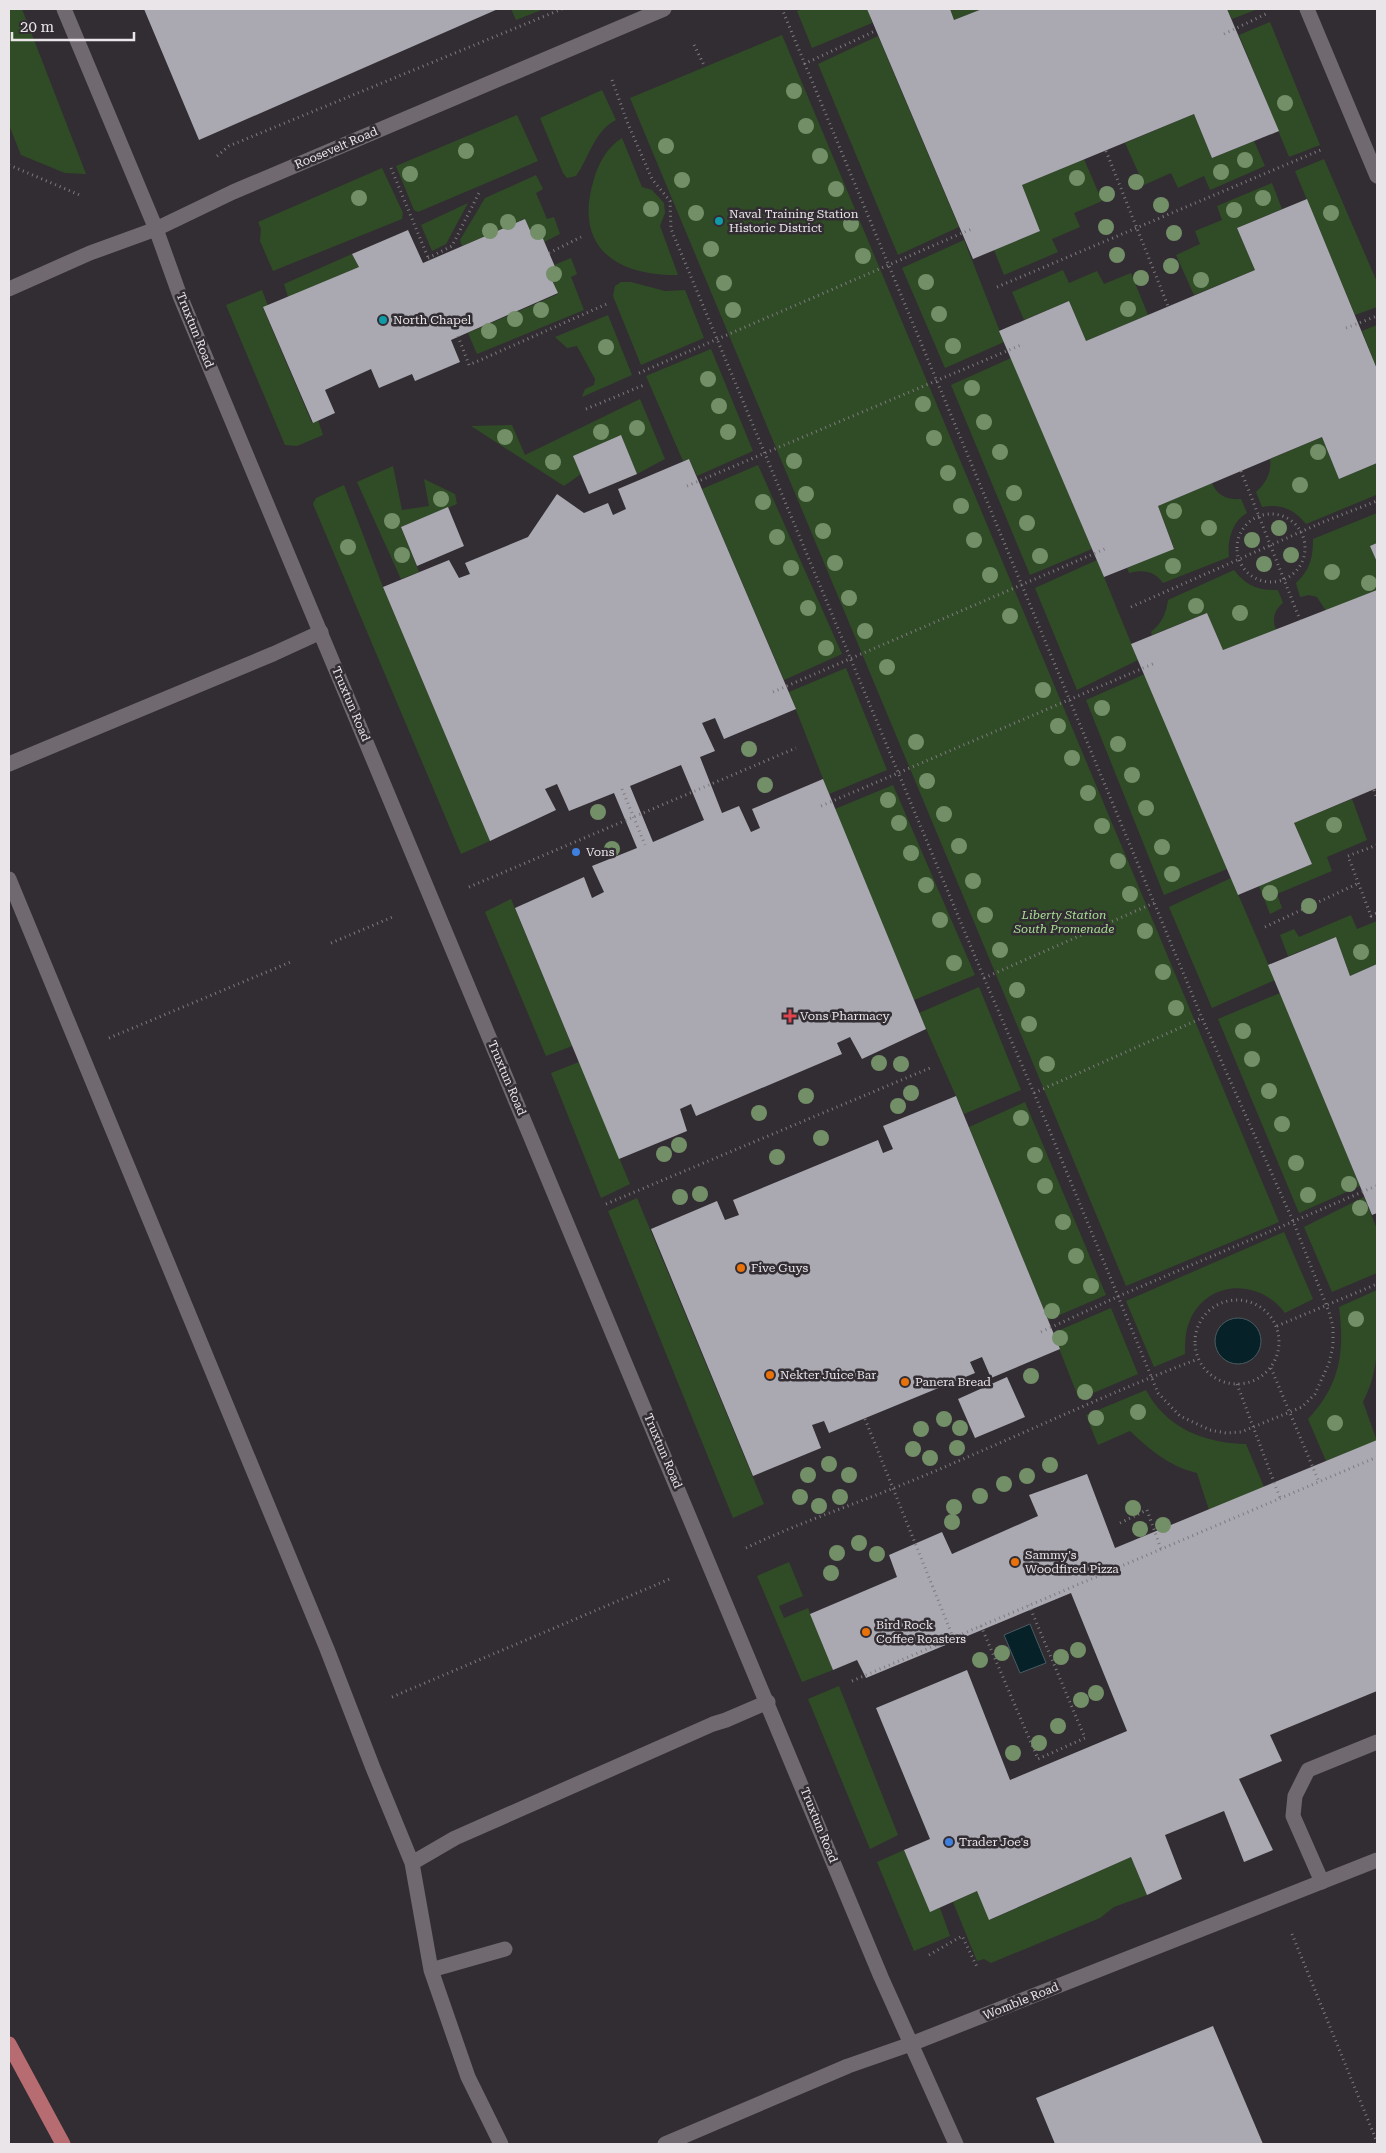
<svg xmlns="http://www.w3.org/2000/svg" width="1386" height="2153" font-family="'Roboto Serif',serif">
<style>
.green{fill:#304c26}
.water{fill:#062128;stroke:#4a5c62}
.building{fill:#aaa9b2;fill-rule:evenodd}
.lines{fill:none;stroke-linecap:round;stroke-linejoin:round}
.path{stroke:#7e7a7e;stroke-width:3;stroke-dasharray:1 4;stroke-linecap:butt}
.service{stroke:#706a70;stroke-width:15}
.tertiary{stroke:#706a70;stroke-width:15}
.primary{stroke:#b76c71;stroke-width:15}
.tree{fill:#738f68}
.culture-dot{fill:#0f9aa8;stroke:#322d32;stroke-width:2}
.shop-dot{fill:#3f7fe0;stroke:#322d32;stroke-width:2}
.health-dot{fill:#e0444e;stroke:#322d32;stroke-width:2}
.food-dot{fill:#e8710a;stroke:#322d32;stroke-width:2}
.labels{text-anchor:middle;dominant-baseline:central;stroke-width:5;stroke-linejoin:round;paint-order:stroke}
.street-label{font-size:12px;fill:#e9e5e9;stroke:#322d32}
.poi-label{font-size:12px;fill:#e9e5e9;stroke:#322d32;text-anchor:start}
.park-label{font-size:12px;font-style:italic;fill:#a8df94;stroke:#322d32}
</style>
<rect width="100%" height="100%" fill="#322d32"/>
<path class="green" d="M9 9H22L86 174 65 173 21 155 9 125Z
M511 9H544L516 20Z
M803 9H868L872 23 812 48 797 11Z
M950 9H982L954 20Z
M1227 9H1258L1232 19Z
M1270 22 1320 145 1289 157 1239 35Z
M782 35 1279 1222 1126 1286 630 98Z
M878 36 959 227 898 255 818 64Z
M602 90 616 120C594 131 589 158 576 176L567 178 563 173 540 118Z
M1194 114 1212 158 1254 141 1265 166 1210 190 1204 176 1178 188 1171 173 1144 185 1125 143Z
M517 115 538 161 418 212 414 210 396 166Z
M622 138 642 187 652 190 664 203 665 213 660 226 678 275C615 276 573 246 594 179 598 164 608 146 622 138Z
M1084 159 1102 201 1074 213 1080 227 1052 239 1058 252 1004 275 994 250 1040 231 1022 185Z
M1324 159 1377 282V307L1355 315 1295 171Z
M382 168 403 213 402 219 273 271 260 241 261 229 258 222Z
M536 175 543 189 536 193 547 219 554 217 560 234 544 242 533 237 525 219 462 246 460 240 485 198Z
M1272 183 1282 209 1237 228 1255 270 1194 295 1176 255 1200 244 1195 231 1222 220 1217 206Z
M468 203 446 244 432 251 421 225Z
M964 240 1004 342 945 368 902 268Z
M352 254 359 267 288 297 284 284Z
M571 258 577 274 571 277 584 310 477 354 468 333 558 294 548 272 556 269 554 265Z
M1063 270 1069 283 1097 271 1104 284 1131 273 1148 315 1086 341 1069 301 1024 320 1012 292Z
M621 282H631L665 291 685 290 704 338 641 365 613 296 615 286Z
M262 290 268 306 263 308 312 423 318 420 323 435 297 446 285 445 226 305Z
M608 315 632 375 582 397 585 389 594 385 595 379 577 346 567 348 555 337Z
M1377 325V369L1362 331Z
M711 349 753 451 697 476 689 459 683 461 646 376Z
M1011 358 1092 549 1030 575 951 385Z
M640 399 665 459 637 474 621 436 574 456 581 474 564 486 471 426 512 425 525 455Z
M1322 437 1339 479 1377 463 1376 495 1306 524C1295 510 1281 503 1262 507L1256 492C1266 483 1272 472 1270 459Z
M758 465 842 654 784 680 702 489Z
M393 466 402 510 429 506 424 479 455 494 457 504 401 527 419 572 401 579 357 482Z
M1212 483C1217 496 1228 500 1241 499L1247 513C1232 521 1227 541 1229 557L1163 583C1155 571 1143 569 1129 573L1127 568 1174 548 1158 506Z
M344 485 383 587 490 841 461 854 313 504 316 498Z
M1377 513V543L1371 546 1377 562V590L1326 611 1317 597 1309 595 1300 597 1296 583C1310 570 1313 558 1313 539Z
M1097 560 1138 660 1077 690 1035 588Z
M1234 570C1246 586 1259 591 1278 590L1283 603C1274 610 1272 619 1276 630L1223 650 1207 613 1152 635 1151 632C1162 623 1166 614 1168 600Z
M846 668 887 770 829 794 789 692Z
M1145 674 1227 869 1164 895 1086 700Z
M893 785 975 975 914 1000 835 809Z
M1352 799 1367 840 1327 857 1332 871 1277 894 1282 908 1270 914 1259 886 1312 864 1294 823Z
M1231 878 1275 980 1212 1008 1169 907Z
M511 899 572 1046 546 1056 485 912Z
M1351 915 1357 929 1377 921V964L1350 976 1336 937 1288 956 1280 935 1294 929 1299 937Z
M979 987 1021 1090 964 1114 919 1013Z
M1280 993 1360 1186 1299 1213 1218 1019Z
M579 1062 630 1184 601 1198 551 1073Z
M1025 1102 1106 1295 1048 1320 969 1127Z
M1364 1197 1377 1229V1273L1332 1292 1304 1227Z
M637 1198 764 1504 733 1518 608 1211Z
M1284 1232 1313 1299 1285 1313C1260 1279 1208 1279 1190 1320 1185 1331 1185 1342 1185 1354L1154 1367 1126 1301Z
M1377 1290C1377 1330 1382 1366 1363 1402L1377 1441 1326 1461 1308 1419C1340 1385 1345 1352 1339 1307Z
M1111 1308 1138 1374 1079 1399 1053 1333Z
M1146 1390C1166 1428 1204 1443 1246 1444L1264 1487 1209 1510 1197 1473C1169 1466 1150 1450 1130 1431L1098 1445 1086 1415Z
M789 1562 803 1596 779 1606 784 1618 808 1608 833 1670 802 1682 757 1576Z
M839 1686 898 1835 870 1849 808 1699Z
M904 1850 930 1911 940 1908 950 1936 914 1951 877 1862Z
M1131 1857 1147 1895 1114 1907 1100 1918 991 1963 984 1959 977 1961 953 1902 977 1891 990 1920Z"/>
<path class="water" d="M1215 1341a23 23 0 1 1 46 0a23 23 0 1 1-46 0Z
M1030 1624 1046 1663 1020 1673 1004 1635Z"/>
<path class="building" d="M144 9H498L199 140Z
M867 9H950L954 20 982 9H1227L1279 131 1212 158 1194 114 1022 185 1040 231 973 259Z
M1307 199 1377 369V463L1339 479 1322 437 1241 471 1158 506 1174 549 1104 577 999 331 1069 301 1086 341 1255 270 1237 228Z
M525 219 533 237 541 234 556 269 548 272 558 293 451 340 460 362 415 381 412 374 379 388 371 369 325 390 335 413 313 423 263 307 359 267 352 254 408 230 423 263Z
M621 435 637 474 589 494 573 456Z
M689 459 796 709 724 739 715 718 702 723 715 751 700 757 722 813 739 806 751 832 760 828 752 809 823 779 926 1029 862 1059 850 1037 837 1043 842 1054 696 1116 691 1104 680 1109 687 1131 619 1159 515 908 584 877 592 898 604 892 592 866 637 848 614 793 569 811 557 784 545 789 556 810 490 841 383 587 449 560 459 578 470 574 465 563 528 537 557 494 584 513 608 503 613 515 626 509 618 489ZM681 765 704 820 653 842 630 786Z
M448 507 464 546 417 566 401 527Z
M1377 543V562L1370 546Z
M1377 590V788L1294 823 1312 864 1238 895 1131 644 1207 613 1223 650Z
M1336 937 1350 976 1377 964V1213L1372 1215 1268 965Z
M956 1096 1060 1349 991 1378 982 1357 970 1362 975 1373 829 1433 824 1421 812 1425 821 1448 753 1476 651 1229 717 1201 725 1220 739 1215 733 1200 878 1140 883 1153 893 1149 883 1126Z
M1007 1377 1025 1417 975 1438 958 1399Z
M1377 1440V1691L1270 1735 1282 1761 1239 1779 1273 1850 1244 1862 1224 1811 1165 1835 1182 1879 1147 1895 1131 1857 989 1920 977 1891 930 1912 904 1850 930 1839 876 1708 967 1670 1010 1780 1127 1731 1071 1593 866 1678 857 1660 833 1670 810 1614 897 1577 889 1555 942 1532 952 1554 1038 1516 1029 1495 1087 1474 1115 1548Z
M1213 2026 1263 2144H1055L1036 2098Z"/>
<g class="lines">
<path class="path" d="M1224 34 1268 13
M694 45 705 67
M804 64 875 31
M612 80 628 124 652 179 670 201 671 229 984 978 1034 1093 1158 1393 1180 1416 1210 1430 1226 1433 1241 1432 1302 1407 1315 1394 1329 1363 1333 1346V1327L1329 1312 1293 1221 1202 1018 782 9
M1106 151 1168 306
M217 156 229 146 562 9
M9 165 82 196
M391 168 429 260
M549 253 581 237
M428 258 452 246 479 193
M997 287 1323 149
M1346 328 1377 316
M458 336 469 365 609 303
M639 373 974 228
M586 409 644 385
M1241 471 1300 620
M687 486 1021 345
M1237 548a34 34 0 1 1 68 0a34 34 0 1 1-68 0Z
M1131 607 1323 522 1377 501
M773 692 1107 548
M622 789 645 845
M1374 790 1377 799
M821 806 1155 663
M1377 845 1348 856 1371 916 1377 913
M469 887 796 748
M1265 927 1359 883
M331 943 395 916
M984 978 1154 903
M109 1038 293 961
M1034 1093 1202 1018
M606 1204 930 1068
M1195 1342a42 42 0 1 1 84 0a42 42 0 1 1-84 0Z
M1277 1326 1377 1284
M1041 1332 1119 1296 1376 1186
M1271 1368 1319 1482
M1237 1384 1280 1498
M865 1419 953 1637
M1120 1523 1147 1510 1161 1549
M746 1548C794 1525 844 1508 894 1488 996 1447 1095 1398 1198 1359
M981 1626 1038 1759 1085 1738 1029 1605
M852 1681 1377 1457
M392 1697 672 1578
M1292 1934 1377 2142
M929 1955 962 1936 978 1969"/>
<path class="service" d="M9 764 273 654 321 632
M9 879 327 1649 373 1768 412 1863 431 1970 505 1949
M412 1863 455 1838 713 1724 726 1720 768 1702
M1322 1882 1293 1816 1295 1796 1308 1770 1377 1742
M431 1970 468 2077 501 2144"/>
<path class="tertiary" d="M64 9 156 229 180 296 881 1977 956 2144
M1307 9 1377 176
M9 289 90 253 156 229 233 192 664 9
M665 2144 848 2066 911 2044 1377 1860"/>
<path class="primary" d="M9 2044 63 2144"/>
</g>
<g class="tree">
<circle cx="794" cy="91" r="8"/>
<circle cx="1285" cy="103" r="8"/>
<circle cx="806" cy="126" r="8"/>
<circle cx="666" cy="146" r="8"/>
<circle cx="466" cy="151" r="8"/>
<circle cx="820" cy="156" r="8"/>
<circle cx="1245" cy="160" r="8"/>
<circle cx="1221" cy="172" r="8"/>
<circle cx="410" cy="174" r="8"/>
<circle cx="1077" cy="178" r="8"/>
<circle cx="682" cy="180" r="8"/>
<circle cx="1136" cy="182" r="8"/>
<circle cx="836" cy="189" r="8"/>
<circle cx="1107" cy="194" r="8"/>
<circle cx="359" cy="198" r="8"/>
<circle cx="1263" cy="198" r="8"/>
<circle cx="1161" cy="205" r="8"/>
<circle cx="651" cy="209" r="8"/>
<circle cx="1234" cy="210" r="8"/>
<circle cx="696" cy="213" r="8"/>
<circle cx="1331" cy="213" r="8"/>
<circle cx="508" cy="222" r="8"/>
<circle cx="851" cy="224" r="8"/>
<circle cx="1106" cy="227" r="8"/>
<circle cx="490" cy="231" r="8"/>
<circle cx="538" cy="232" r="8"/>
<circle cx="1174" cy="233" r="8"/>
<circle cx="711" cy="249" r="8"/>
<circle cx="1117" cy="255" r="8"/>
<circle cx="863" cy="256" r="8"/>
<circle cx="1171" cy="266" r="8"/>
<circle cx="554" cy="274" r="8"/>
<circle cx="1141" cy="278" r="8"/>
<circle cx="1201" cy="280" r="8"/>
<circle cx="926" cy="282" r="8"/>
<circle cx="724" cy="283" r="8"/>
<circle cx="1128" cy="309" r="8"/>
<circle cx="541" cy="310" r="8"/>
<circle cx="733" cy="310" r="8"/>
<circle cx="939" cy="314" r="8"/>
<circle cx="515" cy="319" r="8"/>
<circle cx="489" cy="331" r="8"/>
<circle cx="953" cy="346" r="8"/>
<circle cx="606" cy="347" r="8"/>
<circle cx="708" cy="379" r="8"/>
<circle cx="972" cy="388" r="8"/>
<circle cx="923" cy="404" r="8"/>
<circle cx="719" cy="406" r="8"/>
<circle cx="984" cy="422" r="8"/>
<circle cx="637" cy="428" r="8"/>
<circle cx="601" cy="432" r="8"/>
<circle cx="728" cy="432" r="8"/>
<circle cx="505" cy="437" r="8"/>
<circle cx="934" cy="438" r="8"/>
<circle cx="1000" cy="452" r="8"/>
<circle cx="1318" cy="452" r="8"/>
<circle cx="794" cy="461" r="8"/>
<circle cx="553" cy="462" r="8"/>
<circle cx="948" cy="473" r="8"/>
<circle cx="1300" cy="485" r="8"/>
<circle cx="1014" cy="493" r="8"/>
<circle cx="806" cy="494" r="8"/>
<circle cx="441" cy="499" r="8"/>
<circle cx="763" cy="502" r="8"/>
<circle cx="961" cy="506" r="8"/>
<circle cx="1174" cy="511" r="8"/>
<circle cx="392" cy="521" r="8"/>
<circle cx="1027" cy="523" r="8"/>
<circle cx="1209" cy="528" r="8"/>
<circle cx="1279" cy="528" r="8"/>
<circle cx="823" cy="531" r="8"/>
<circle cx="777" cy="537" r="8"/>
<circle cx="974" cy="540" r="8"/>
<circle cx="1252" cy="540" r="8"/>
<circle cx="348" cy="547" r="8"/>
<circle cx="402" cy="555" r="8"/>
<circle cx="1291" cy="555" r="8"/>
<circle cx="1040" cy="556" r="8"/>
<circle cx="835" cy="563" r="8"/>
<circle cx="1264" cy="564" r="8"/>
<circle cx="1173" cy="566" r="8"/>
<circle cx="791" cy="568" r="8"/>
<circle cx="1332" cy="572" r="8"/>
<circle cx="990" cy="575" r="8"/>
<circle cx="1369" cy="583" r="8"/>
<circle cx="849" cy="598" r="8"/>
<circle cx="1196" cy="606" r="8"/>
<circle cx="808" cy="608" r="8"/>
<circle cx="1240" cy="613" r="8"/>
<circle cx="1010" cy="616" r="8"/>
<circle cx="865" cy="631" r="8"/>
<circle cx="826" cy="648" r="8"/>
<circle cx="887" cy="667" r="8"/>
<circle cx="1043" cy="690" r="8"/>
<circle cx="1102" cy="708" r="8"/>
<circle cx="1058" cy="726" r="8"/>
<circle cx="916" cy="742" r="8"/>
<circle cx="1118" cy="744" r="8"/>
<circle cx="749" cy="749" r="8"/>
<circle cx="1072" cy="758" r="8"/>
<circle cx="1132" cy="775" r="8"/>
<circle cx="927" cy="781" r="8"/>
<circle cx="765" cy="785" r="8"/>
<circle cx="1088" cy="793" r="8"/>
<circle cx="888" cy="800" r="8"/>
<circle cx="1146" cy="808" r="8"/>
<circle cx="598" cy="812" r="8"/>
<circle cx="944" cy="814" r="8"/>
<circle cx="899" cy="823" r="8"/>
<circle cx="1334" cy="825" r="8"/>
<circle cx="1102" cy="826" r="8"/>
<circle cx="959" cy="846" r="8"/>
<circle cx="1162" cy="847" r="8"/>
<circle cx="612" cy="849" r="8"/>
<circle cx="911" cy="853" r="8"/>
<circle cx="1118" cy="861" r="8"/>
<circle cx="1172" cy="874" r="8"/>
<circle cx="973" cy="881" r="8"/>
<circle cx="926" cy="885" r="8"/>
<circle cx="1270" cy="893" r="8"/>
<circle cx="1130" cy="894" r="8"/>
<circle cx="1309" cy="906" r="8"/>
<circle cx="985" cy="915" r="8"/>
<circle cx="940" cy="920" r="8"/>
<circle cx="1145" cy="931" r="8"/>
<circle cx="1000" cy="950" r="8"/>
<circle cx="1361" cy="952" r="8"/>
<circle cx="954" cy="963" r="8"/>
<circle cx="1163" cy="972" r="8"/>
<circle cx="1017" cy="990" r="8"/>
<circle cx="1176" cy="1008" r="8"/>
<circle cx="1029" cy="1024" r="8"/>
<circle cx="1243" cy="1031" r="8"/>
<circle cx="1252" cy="1059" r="8"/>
<circle cx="879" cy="1063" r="8"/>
<circle cx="901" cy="1064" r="8"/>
<circle cx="1047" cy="1064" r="8"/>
<circle cx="1269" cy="1091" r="8"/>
<circle cx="911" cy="1093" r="8"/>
<circle cx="806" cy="1096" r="8"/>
<circle cx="898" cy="1106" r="8"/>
<circle cx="759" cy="1113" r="8"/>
<circle cx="1021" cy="1118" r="8"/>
<circle cx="1282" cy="1124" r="8"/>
<circle cx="821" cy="1138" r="8"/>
<circle cx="679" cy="1145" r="8"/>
<circle cx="664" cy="1154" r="8"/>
<circle cx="1035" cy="1155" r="8"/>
<circle cx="777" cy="1157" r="8"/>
<circle cx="1296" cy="1163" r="8"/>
<circle cx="1349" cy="1184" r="8"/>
<circle cx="1045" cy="1186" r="8"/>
<circle cx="700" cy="1194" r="8"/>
<circle cx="1308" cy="1195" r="8"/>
<circle cx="680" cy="1197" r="8"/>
<circle cx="1360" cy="1208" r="8"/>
<circle cx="1063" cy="1222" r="8"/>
<circle cx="1076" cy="1256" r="8"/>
<circle cx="1091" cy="1286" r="8"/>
<circle cx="1052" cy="1311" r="8"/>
<circle cx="1356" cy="1319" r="8"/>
<circle cx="1060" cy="1338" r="8"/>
<circle cx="1031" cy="1376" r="8"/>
<circle cx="1085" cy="1392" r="8"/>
<circle cx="1138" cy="1412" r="8"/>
<circle cx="1096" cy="1418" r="8"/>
<circle cx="944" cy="1419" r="8"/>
<circle cx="1335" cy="1423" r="8"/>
<circle cx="960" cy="1428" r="8"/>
<circle cx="921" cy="1429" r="8"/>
<circle cx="957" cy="1448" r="8"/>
<circle cx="913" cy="1449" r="8"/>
<circle cx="930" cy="1458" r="8"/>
<circle cx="829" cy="1464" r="8"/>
<circle cx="1050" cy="1465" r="8"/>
<circle cx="808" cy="1475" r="8"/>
<circle cx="849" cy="1475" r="8"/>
<circle cx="1027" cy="1476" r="8"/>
<circle cx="1004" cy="1484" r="8"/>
<circle cx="980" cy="1496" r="8"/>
<circle cx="800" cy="1497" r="8"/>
<circle cx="840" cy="1497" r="8"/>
<circle cx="819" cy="1506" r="8"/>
<circle cx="954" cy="1507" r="8"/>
<circle cx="1133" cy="1508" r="8"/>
<circle cx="952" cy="1522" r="8"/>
<circle cx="1163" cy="1525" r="8"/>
<circle cx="1140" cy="1529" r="8"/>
<circle cx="859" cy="1543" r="8"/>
<circle cx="837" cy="1553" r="8"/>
<circle cx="877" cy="1554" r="8"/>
<circle cx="831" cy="1573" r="8"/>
<circle cx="1078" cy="1650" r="8"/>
<circle cx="1002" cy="1653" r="8"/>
<circle cx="1061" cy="1657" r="8"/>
<circle cx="980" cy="1660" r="8"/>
<circle cx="1096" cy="1693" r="8"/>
<circle cx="1081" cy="1700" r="8"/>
<circle cx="1058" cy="1726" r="8"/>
<circle cx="1039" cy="1743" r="8"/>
<circle cx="1013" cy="1753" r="8"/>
</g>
<g class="culture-dot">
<circle cx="719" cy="221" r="5"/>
<circle cx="383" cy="320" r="5"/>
</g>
<g class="shop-dot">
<circle cx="576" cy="852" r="5"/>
<circle cx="949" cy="1842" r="5"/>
</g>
<path class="health-dot" d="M787.5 1008.5h5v5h5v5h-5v5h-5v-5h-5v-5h5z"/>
<g class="food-dot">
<circle cx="741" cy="1268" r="5"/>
<circle cx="770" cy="1375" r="5"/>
<circle cx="905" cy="1382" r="5"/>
<circle cx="1015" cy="1562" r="5"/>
<circle cx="866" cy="1632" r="5"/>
</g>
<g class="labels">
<g class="street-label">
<text transform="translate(336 148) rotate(-23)">Roosevelt Road</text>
<text transform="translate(195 330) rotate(68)">Truxtun Road</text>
<text transform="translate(351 704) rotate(67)">Truxtun Road</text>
<text transform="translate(507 1078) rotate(67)">Truxtun Road</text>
<text transform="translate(663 1451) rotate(67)">Truxtun Road</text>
<text transform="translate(819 1825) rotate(68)">Truxtun Road</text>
<text transform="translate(1021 2001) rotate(-22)">Womble Road</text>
</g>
<g class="poi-label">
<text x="729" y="214">Naval Training Station<tspan x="729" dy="14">Historic District</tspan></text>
<text x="393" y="320">North Chapel</text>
<text x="586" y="852">Vons</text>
<text x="800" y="1016">Vons Pharmacy</text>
<text x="751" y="1268">Five Guys</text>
<text x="780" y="1375">Nekter Juice Bar</text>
<text x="915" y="1382">Panera Bread</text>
<text x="1025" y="1555">Sammy's<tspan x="1025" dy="14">Woodfired Pizza</tspan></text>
<text x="876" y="1625">Bird Rock<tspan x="876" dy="14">Coffee Roasters</tspan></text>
<text x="959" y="1842">Trader Joe's</text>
</g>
<g class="park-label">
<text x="1064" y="915">Liberty Station<tspan x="1064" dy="14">South Promenade</tspan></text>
</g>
</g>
<rect width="1386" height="2153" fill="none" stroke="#e9e5e9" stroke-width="20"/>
<path d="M12 32v8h122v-8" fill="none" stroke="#e9e5e9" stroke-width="2.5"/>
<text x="20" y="32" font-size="15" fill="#e9e5e9" stroke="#322d32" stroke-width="4" paint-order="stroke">20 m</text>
</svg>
